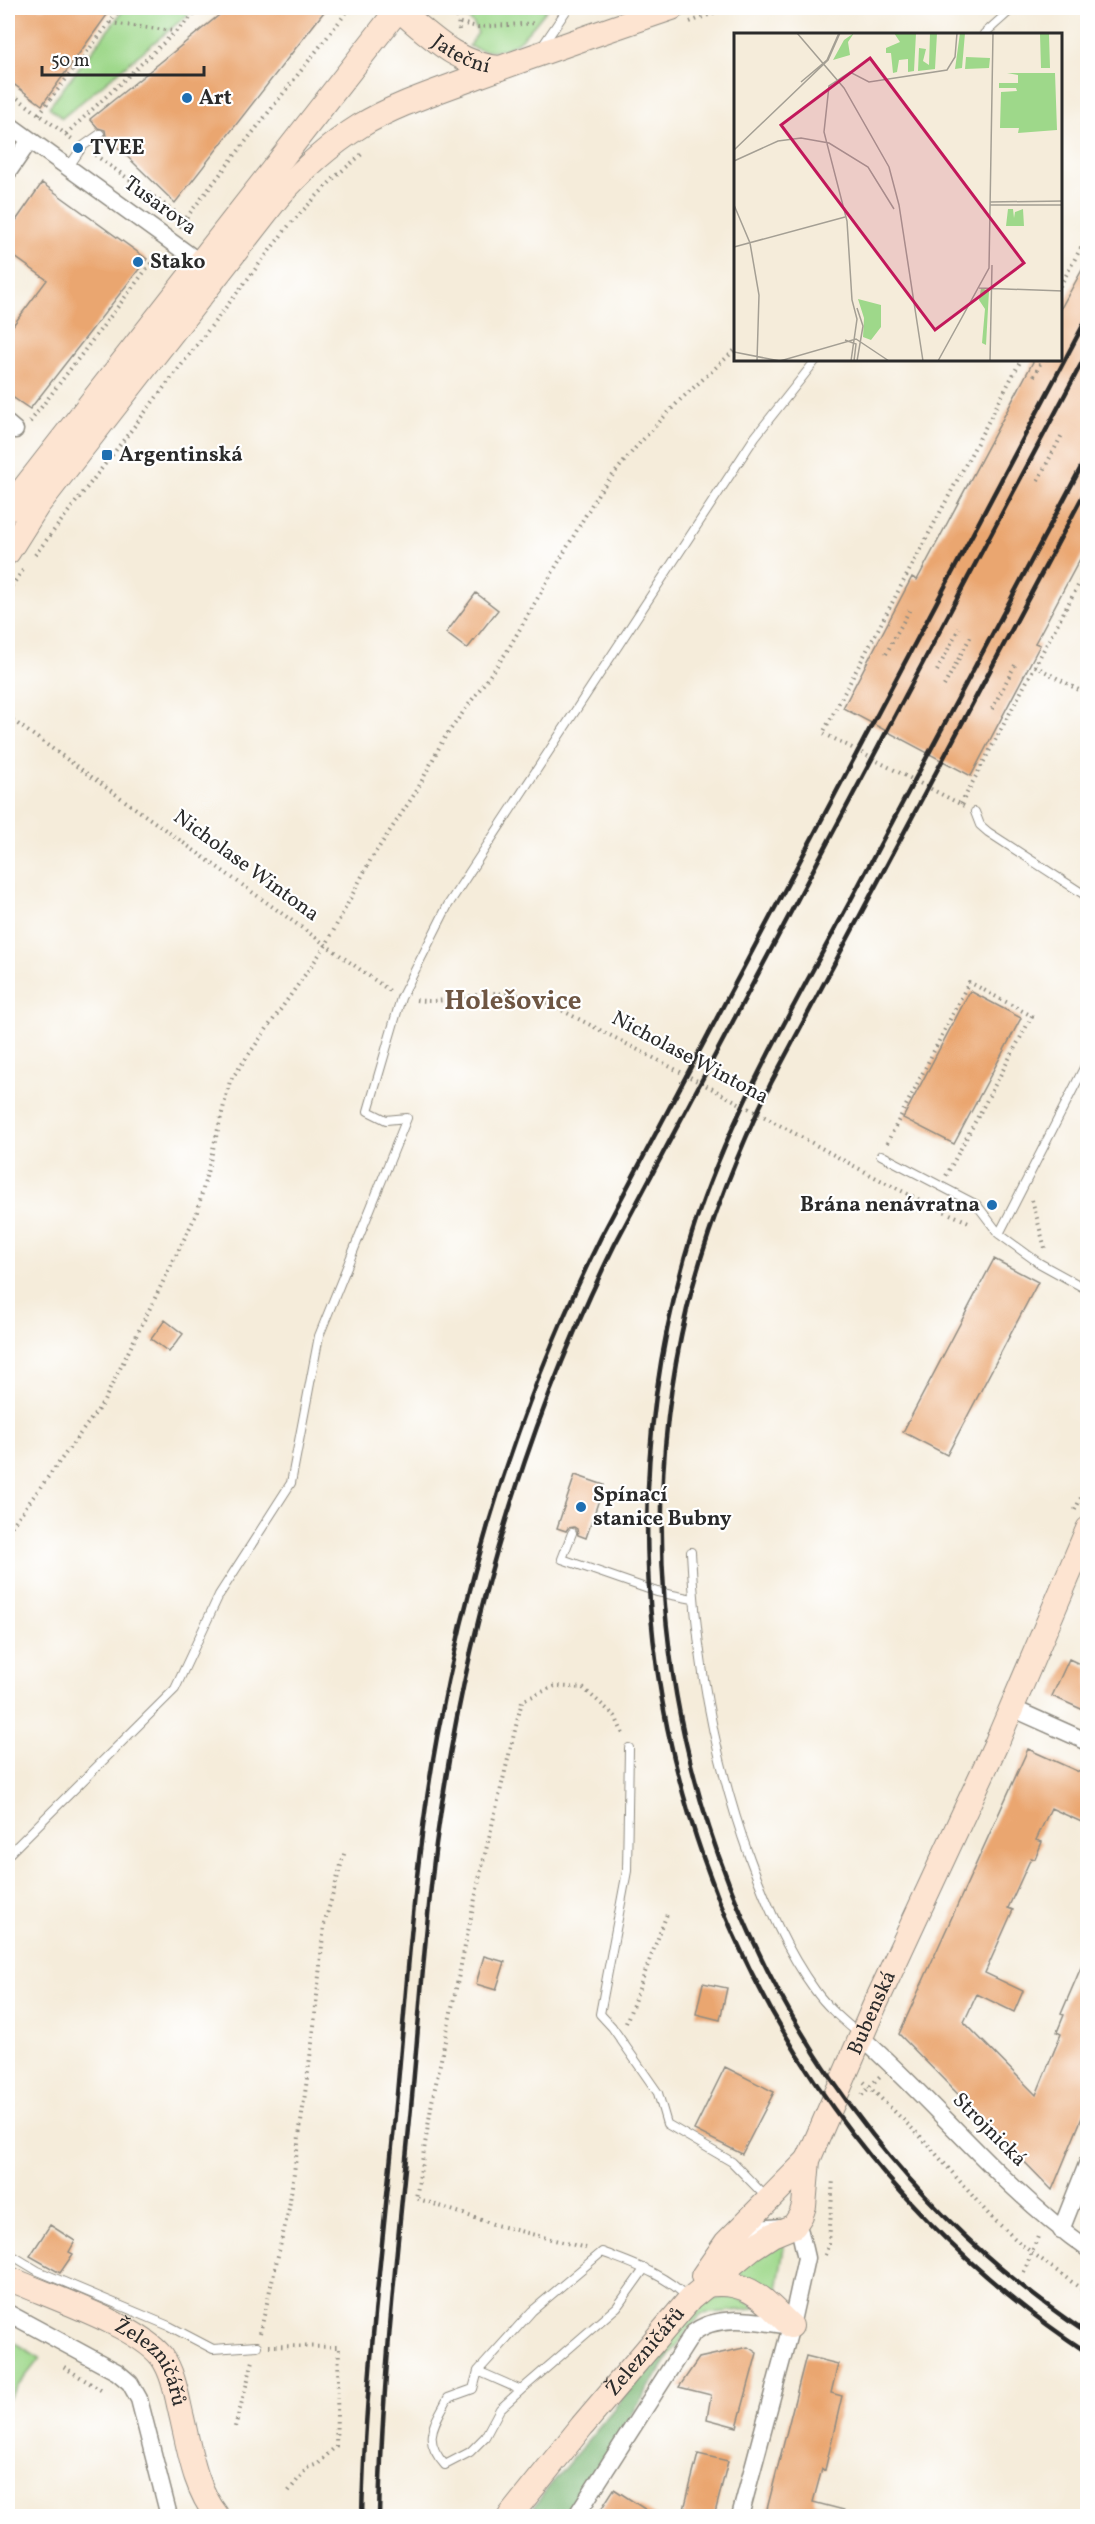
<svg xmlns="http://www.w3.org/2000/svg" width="1095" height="2524" font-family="Vollkorn,serif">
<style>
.green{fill:#9ed88a;stroke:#64825a;stroke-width:1.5}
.forest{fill:#7eb876;stroke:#547250;stroke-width:1.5}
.building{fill:#eaa66f}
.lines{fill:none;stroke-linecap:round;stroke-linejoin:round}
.lane-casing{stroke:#908c82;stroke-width:10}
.street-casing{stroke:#908c82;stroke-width:19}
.secondary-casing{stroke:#908c82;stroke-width:26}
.path{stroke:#908c82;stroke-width:4;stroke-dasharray:1.5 4.5;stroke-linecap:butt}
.lane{stroke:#fff;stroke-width:8}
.street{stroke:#fff;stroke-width:16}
.secondary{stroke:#fde4d1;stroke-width:24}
.rail{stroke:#2b2b2b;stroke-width:4.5}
.poi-dot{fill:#1f6fb2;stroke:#fff;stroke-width:2}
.labels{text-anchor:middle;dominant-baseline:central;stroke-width:4.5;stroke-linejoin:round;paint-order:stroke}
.street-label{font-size:21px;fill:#2b2b2b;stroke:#fff}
.poi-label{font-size:21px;font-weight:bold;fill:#2b2b2b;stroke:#fff;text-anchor:start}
.district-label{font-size:27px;font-weight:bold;fill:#6e5643;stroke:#fff}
.inset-road{fill:none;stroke:#a49f94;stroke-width:1.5}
.view{fill:#c2185b;fill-opacity:0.15;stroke:#c2185b;stroke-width:3}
.inset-edge{fill:none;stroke:#2b2b2b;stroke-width:3}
</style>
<rect width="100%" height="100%" fill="#fff"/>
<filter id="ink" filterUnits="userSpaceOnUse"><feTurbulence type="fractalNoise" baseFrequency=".0167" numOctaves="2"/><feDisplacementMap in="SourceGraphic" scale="12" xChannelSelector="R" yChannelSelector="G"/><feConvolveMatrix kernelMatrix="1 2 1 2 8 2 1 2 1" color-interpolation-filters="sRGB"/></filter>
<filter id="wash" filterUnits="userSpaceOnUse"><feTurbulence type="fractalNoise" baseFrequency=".008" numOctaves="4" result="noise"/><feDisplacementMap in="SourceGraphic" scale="24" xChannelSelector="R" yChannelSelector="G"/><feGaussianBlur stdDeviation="1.35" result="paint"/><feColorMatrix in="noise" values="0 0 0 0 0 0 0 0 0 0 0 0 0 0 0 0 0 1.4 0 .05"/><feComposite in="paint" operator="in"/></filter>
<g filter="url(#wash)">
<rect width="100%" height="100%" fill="#f5ecda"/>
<path class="green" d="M125 8H196L62 118 49 107Z
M455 8H548C526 35 509 63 469 46L478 33 473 23Z
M782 2243 784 2247 776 2296 760 2283 736 2274 749 2259Z
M734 2296 754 2306 753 2309 701 2314 669 2356 661 2352 702 2305 713 2299Z
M8 2338 40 2358 8 2399Z"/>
<path class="forest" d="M661 2352 669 2356 568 2516H528L543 2494Z"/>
<g id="blocks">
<path class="building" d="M8 8H112L42 105 8 80Z
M228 8H327L175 203 106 136 105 130 98 128 90 119Z
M42 183 147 259 30 409 8 394V332L47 280 8 252V232Z
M1088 259V544L1035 643 1040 645 971 776 843 708 912 577 917 580 1034 360H1060V310Z
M476 593 498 610 467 649 446 633Z
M970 991 1021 1018 954 1144 903 1118Z
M994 1259 1038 1282 947 1455 903 1432Z
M165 1320 183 1334 169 1352 151 1339Z
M575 1475 604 1485 586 1538 578 1535 577 1529 574 1527 568 1528 566 1531 557 1528Z
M1069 1659 1088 1668V1712L1052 1696Z
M1028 1749 1088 1776V1825L1051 1808 1036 1840 1042 1842 1035 1859 1031 1858 1015 1893 1008 1908 1013 1910 985 1973 1023 1991 1014 2012 977 1994 964 2022 1036 2095 1061 2034 1057 2032 1064 2015 1061 2014 1088 1951V2103L1052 2190 899 2034Z
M484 1956 505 1962 496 1990 476 1984Z
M703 1983 727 1988 720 2020 696 2014Z
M725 2067 774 2092 742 2154 694 2130Z
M50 2225 75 2241 69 2252 73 2254 60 2273 30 2256Z
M748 2347 757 2353 737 2427 707 2419 711 2395 679 2387 699 2358Z
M806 2356 838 2364 831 2393 842 2396 825 2470 822 2469 813 2502 844 2510V2517H765Z
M698 2454 728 2461 714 2517H682Z
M614 2489 657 2517H596Z"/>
</g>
</g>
<g filter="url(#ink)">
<use href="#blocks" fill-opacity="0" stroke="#908c82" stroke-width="1.5"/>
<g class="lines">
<defs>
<path id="lane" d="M984 34 1013 8
M543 45 568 8
M68 168 83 146 100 134
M975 812 980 825 988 832 1088 897
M881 1155 977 1205 999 1234 1039 1263 1088 1290
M999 1234 1088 1060
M572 1533 562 1559 657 1592 693 1599
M691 1552C696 1658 714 1760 750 1859 767 1905 786 1950 815 1990 827 2007 844 2021 860 2035
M629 1748 627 1871 600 2014 612 2027 658 2093 667 2124 732 2162 767 2198
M8 1855 175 1689 219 1595 291 1483 319 1336 407 1118 386 1120 368 1111 401 998 448 905 755 437 816 360
M8 2253 38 2271 169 2326 213 2349 257 2346
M478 2371 521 2390 617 2307 645 2268
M521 2390 500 2409 485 2437 470 2452 445 2465C421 2439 434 2425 448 2398L473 2389 478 2371 532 2311 602 2252C633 2264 665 2274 689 2299"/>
<path id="street" d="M8 124 199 262
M8 172 30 140
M8 424 15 430
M1012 1708 1088 1742
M862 2038C939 2106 1003 2189 1088 2249
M1061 2230 1088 2162
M737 2237 757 2229 794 2226 800 2232 806 2258 791 2326 740 2516
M8 2313 117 2372 130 2383 139 2399 169 2516
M576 2516 693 2333C718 2312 761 2322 791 2326"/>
<g id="secondary">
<path id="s1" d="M397 8C429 34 457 65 500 68"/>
<path d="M8 509 399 8"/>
<path d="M8 552 37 506 278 197C302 170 328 146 360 126 396 104 439 91 478 76 542 53 607 30 672 8"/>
<path d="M703 2276 726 2243 808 2160"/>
<path id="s2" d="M8 2278C48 2296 137 2325 162 2357 174 2374 177 2398 182 2418 190 2453 195 2488 217 2516"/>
<path d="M706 2285C748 2279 763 2299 791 2326"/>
<path id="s3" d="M510 2516 582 2426 690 2299 752 2248 772 2235 794 2226 801 2215 804 2206 808 2160 874 2007 997 1742 1088 1529"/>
</g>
</defs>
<use href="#lane" class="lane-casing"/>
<use href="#street" class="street-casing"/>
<use href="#secondary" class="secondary-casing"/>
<path class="path" d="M449 8 458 18 459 31
M690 22 727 8
M110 23 174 31
M460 23 478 27 537 23
M8 91 72 139
M39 114 121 8
M66 134 201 8
M95 155 185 219
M179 227 346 13 359 8
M1060 286 1088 235
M1034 376 1042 360
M30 422 158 254
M1038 480 1063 433
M35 555 290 224 336 176 362 154
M8 591 23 570
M886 654 910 609
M1035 666 1088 695
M937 671 959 628
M944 686 972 634
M992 709 1015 665
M8 717 390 991
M961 804 1088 567
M964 806 823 733 1021 360
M416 1000C442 1004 467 995 492 993 510 993 527 996 544 1001 617 1039 691 1077 763 1116 831 1153 899 1193 971 1223
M887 1143 969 982 1032 1016 946 1176
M1032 1200 1045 1248 1047 1249
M1075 1510 1088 1483
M8 1531 103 1403 197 1213 230 1081 326 945 371 859 416 792 443 740 506 653 599 492 636 447 680 400 735 350
M626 2023 667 1914
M864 2082 923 2139 990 2216 1022 2245 1088 2294
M862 2095 880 2076
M586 2248 496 2225 416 2198 432 2102 480 1875 522 1701 555 1686 583 1688 615 1716 624 1736
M825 2255 829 2243 833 2178
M1024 2272 1039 2234
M260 2333 289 2208 313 2036 324 1925 345 1851
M269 2346 339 2347 336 2446 318 2464 307 2468 288 2492
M64 2367 104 2392
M235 2427 253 2361"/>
<use href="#lane" class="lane"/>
<use href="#street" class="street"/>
<use href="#secondary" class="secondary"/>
<path class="rail" d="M1088 454C1010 600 932 746 855 892 796 1003 730 1113 692 1233 562 1651 721 2111 1088 2353
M1088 486 771 1083C736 1156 706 1230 687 1309 596 1695 756 2113 1088 2334
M362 2516C365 2383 382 2249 395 2116 407 1989 414 1862 437 1737 469 1565 523 1394 601 1237L1088 316
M379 2516C382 2383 397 2251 410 2118 419 2027 424 1935 436 1844 464 1637 522 1432 615 1244L1088 351"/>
</g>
</g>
<g class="poi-dot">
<circle cx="187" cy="98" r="6"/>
<circle cx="78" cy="148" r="6"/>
<circle cx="138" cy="262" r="6"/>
<rect x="101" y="449" width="12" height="12" rx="3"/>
<circle cx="992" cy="1205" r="6"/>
<circle cx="581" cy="1507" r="6"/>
</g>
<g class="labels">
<g class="street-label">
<text stroke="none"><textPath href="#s1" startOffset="80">Jateční</textPath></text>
<text transform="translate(160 206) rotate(36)">Tusarova</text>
<text transform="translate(246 866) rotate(36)">Nicholase Wintona</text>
<text transform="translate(690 1058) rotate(28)">Nicholase Wintona</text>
<text stroke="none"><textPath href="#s3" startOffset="639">Bubenská</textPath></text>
<text transform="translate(989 2130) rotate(45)">Strojnická</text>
<text stroke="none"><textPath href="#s3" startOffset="213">Železničářů</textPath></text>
<text stroke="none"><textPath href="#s2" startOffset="172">Železničářů</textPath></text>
</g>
<g class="poi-label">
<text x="199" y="98">Art</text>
<text x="90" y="148">TVEE</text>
<text x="150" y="262">Stako</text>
<text x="119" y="455">Argentinská</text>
<text x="980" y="1205" text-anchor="end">Brána nenávratna</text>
<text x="593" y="1495">Spínací<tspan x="593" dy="24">stanice Bubny</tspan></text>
</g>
<g class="district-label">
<text x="513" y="1002">Holešovice</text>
</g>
</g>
<g transform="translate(734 33)">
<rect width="328" height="328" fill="#f5ecda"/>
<path d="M120 0 114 9 116 22 99 27 110 7ZM160 0H182L180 38 174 39V26L165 27 163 39 159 40 157 20H152V15L166 9ZM196 0H203L201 36 184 38 185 15 192 16 189 28 195 32ZM226 0H231L228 35 221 36ZM306 1H315L316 35H307ZM232 24 256 25 255 35 231 36ZM273 40H321L323 97 284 100 285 95H266L267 59 283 58 282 55H265V50H284V42ZM274 176H279L280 185 281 179 289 176 290 193H272ZM247 255 255 258 252 312 248 310 251 276 245 267ZM124 266 147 272V294L137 307 129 304 130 285Z" fill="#9ed88a"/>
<path class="inset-road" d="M63 0 110 55 155 134 165 172 189 328M67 49 93 27 105 0M0 117 94 27 106 0M0 128 44 108 67 105 95 110 134 134 160 176M256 169 329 168M0 172 16 210 25 262 23 328M256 172H329M0 214 111 184M245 255 329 258M111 307 122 311 120 328M0 319 46 328 122 306 155 328M117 328 123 286 118 267 113 188 90 99 95 53 116 39 135 49 213 37 221 24 223 0M123 328 129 293 123 275M204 328 255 235 259 0M256 328 258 232"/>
<path class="view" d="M136 25 290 230 201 297 47 92Z"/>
<rect width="328" height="328" class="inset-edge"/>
</g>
<rect width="1095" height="2524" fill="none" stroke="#fff" stroke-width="30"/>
<path d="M42 66v9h162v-9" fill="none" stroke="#2b2b2b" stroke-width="3"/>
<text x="51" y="66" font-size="18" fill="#2b2b2b" stroke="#ffffff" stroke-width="4.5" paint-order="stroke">50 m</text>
</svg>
